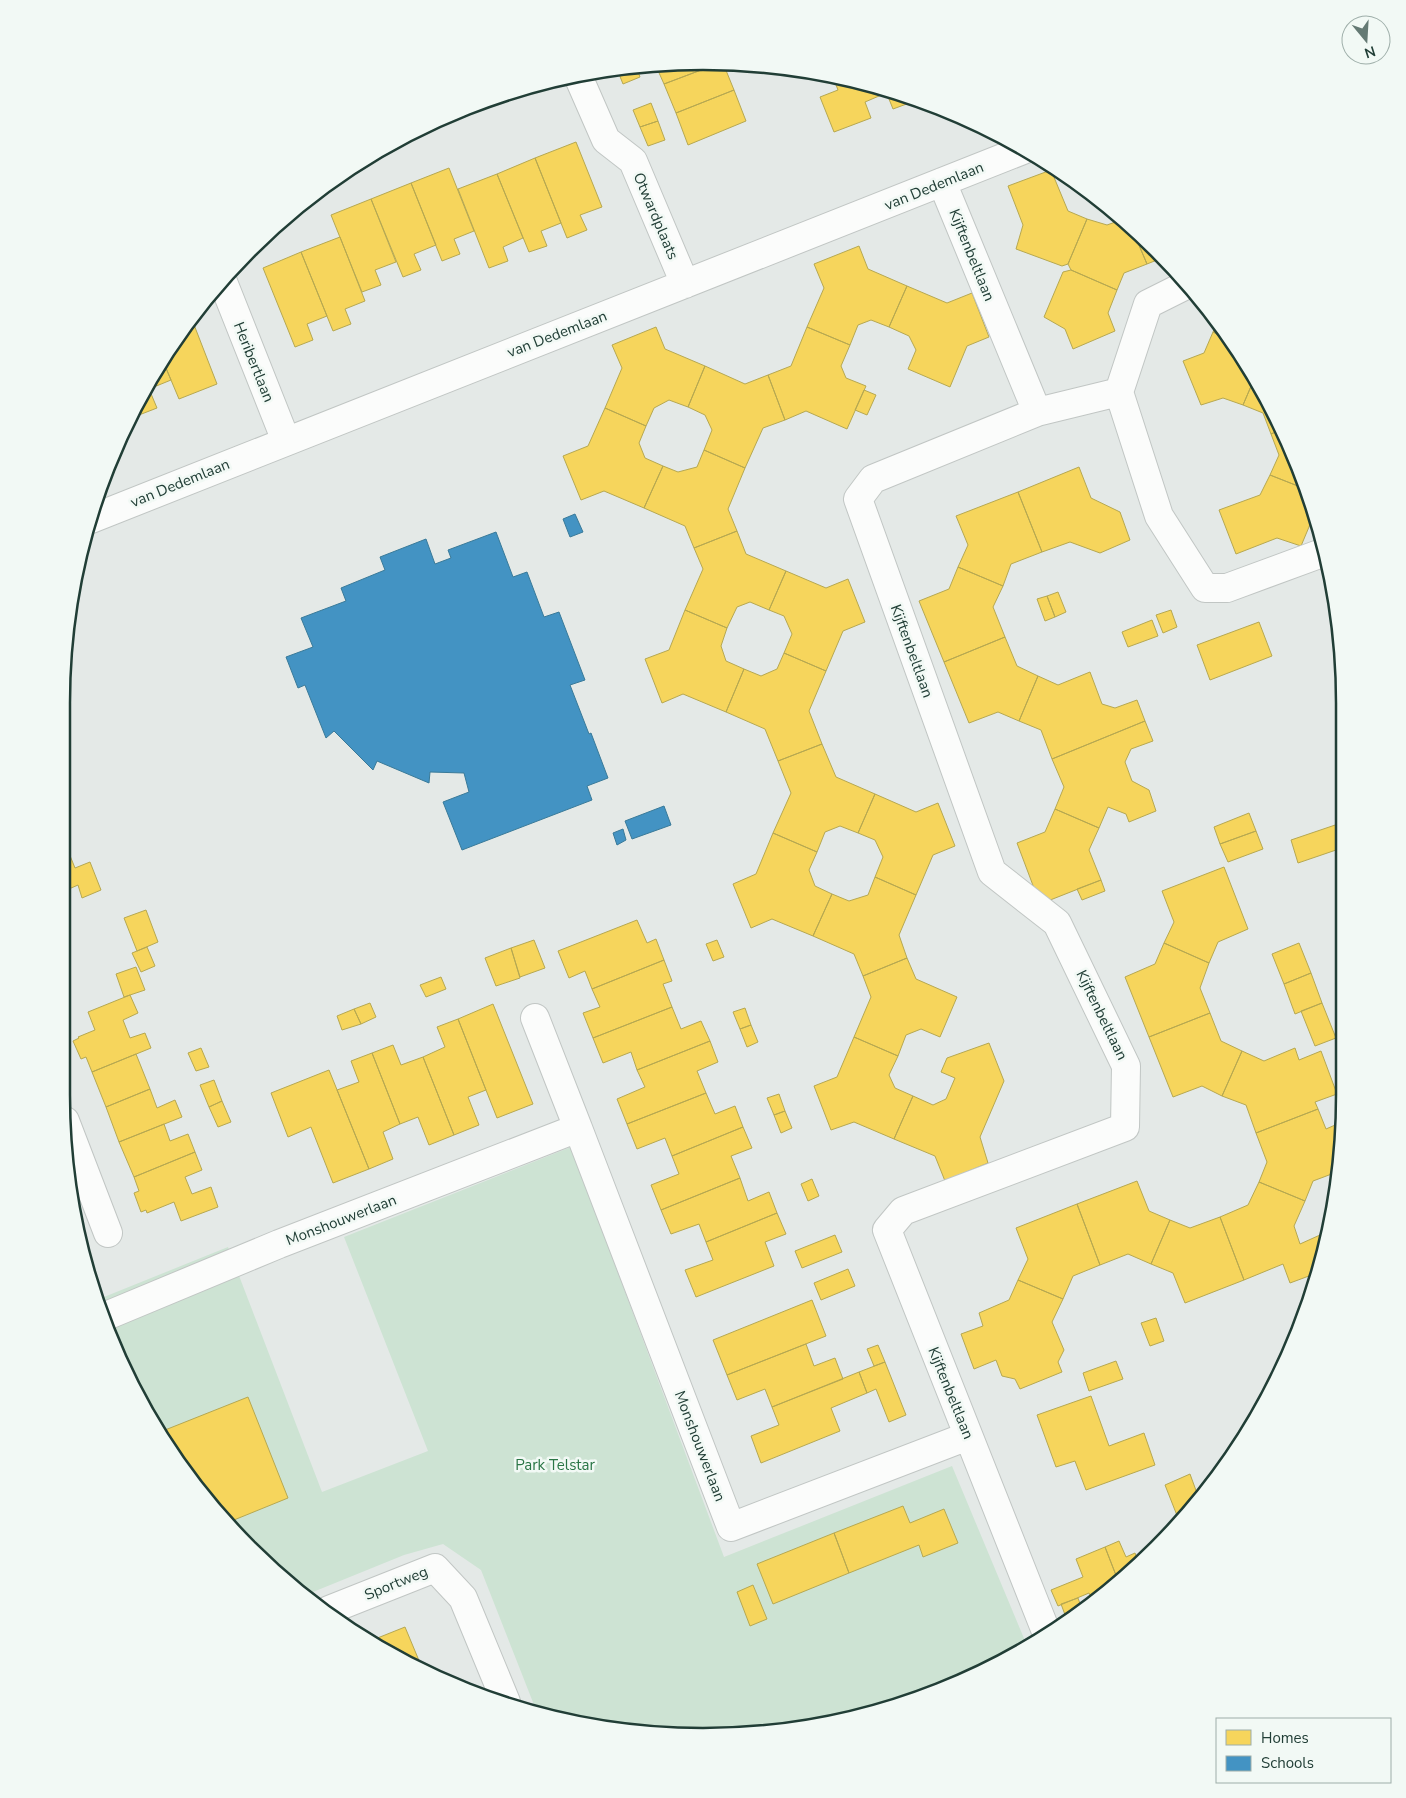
<svg xmlns="http://www.w3.org/2000/svg" width="1406" height="1798" font-family="'Nunito Sans',sans-serif">
<style>
.green{fill:#cde3d3}
.homes{fill:#f6d55c;stroke:#b6a851}
.schools{fill:#4393c3;stroke:#397a99}
.lines{fill:none;stroke-linecap:round;stroke-linejoin:round}
.minor-casing{stroke:#c1c6c4;stroke-width:30}
.minor{stroke:#fbfcfb;stroke-width:28}
.labels{text-anchor:middle;dominant-baseline:central;stroke-width:5;stroke-linejoin:round;paint-order:stroke}
.street-label{font-size:15px;fill:#213e36;stroke:#f2f9f5}
.park-label{font-size:15px;fill:#2a7646;stroke:#f2f9f5}
.rim{fill:none;stroke:#213e36;stroke-width:2.5}
</style>
<rect width="100%" height="100%" fill="#e4e9e7"/>
<path class="green" d="M571 1147 724 1557 952 1466 1028 1648 869 1715 703 1737 538 1715 481 1570 443 1544 404 1555 308 1594 249 1549 147 1416 99 1299 228 1247 322 1492 428 1451 344 1237Z"/>
<path class="homes" d="M723 63 734 90 676 113 664 84 717 64Z
M717 64 664 84 656 66Z
M636 66 640 77 623 84 617 69 624 67Z
M833 77 869 83 885 89 886 93 865 102 871 118 834 132 820 97 838 90Z
M885 89 910 99 912 102 893 109Z
M734 90 746 121 688 145 676 113Z
M651 103 658 121 640 127 633 110Z
M658 121 665 140 648 146 640 127Z
M576 142 602 207 580 215 587 230 567 238 535 158Z
M535 158 561 223 541 231 547 246 529 252 497 174Z
M449 168 474 231 454 239 460 254 442 261 411 183Z
M1051 170 1068 211 1087 219 1068 264 1062 266 1016 249 1023 225 1008 186Z
M497 174 523 238 503 247 508 261 489 268 458 189Z
M411 183 436 245 414 254 421 270 403 277 371 199Z
M371 199 396 262 375 270 381 285 362 292 331 215Z
M1087 219 1107 225 1121 220 1133 231 1147 264 1124 273 1117 290 1071 270 1068 264Z
M1133 231 1162 258 1147 264Z
M340 237 365 301 345 309 351 324 333 331 301 252Z
M859 246 868 269 907 286 889 327 871 320 858 325 850 345 807 327 824 288 814 264Z
M301 252 327 316 307 324 313 340 295 347 263 268Z
M1071 270 1117 290 1108 313 1115 331 1073 349 1065 329 1044 317 1063 272Z
M907 286 947 303 972 293 989 337 967 346 950 387 908 369 916 350 909 336 889 327Z
M191 317 217 384 179 399 163 361Z
M1217 323 1228 339 1213 332Z
M656 327 665 349 705 366 688 407 669 400 654 408 646 426 605 408 622 368 612 345Z
M807 327 850 345 841 366 846 378 866 386 847 429 806 411 785 420 768 375 791 366Z
M1213 332 1228 339 1255 377 1243 405 1223 398 1201 405 1183 361 1204 353Z
M163 361 171 380 149 389 157 408 139 415 136 406Z
M705 366 745 384 768 375 785 420 763 428 745 468 704 450 712 430 705 415 688 407Z
M1255 377 1280 430 1271 434 1263 413 1243 405Z
M864 390 876 395 867 415 855 410Z
M605 408 646 426 639 443 645 458 663 466 644 508 604 491 581 500 563 456 588 446Z
M1280 430 1308 490 1270 475 1279 455 1271 434Z
M704 450 745 468 728 509 737 531 694 548 685 526 644 508 663 466 678 472 697 467Z
M1079 467 1091 498 1120 512 1130 540 1100 553 1070 542 1042 552 1018 492Z
M1270 475 1308 490 1314 515 1301 546 1277 538 1236 554 1219 510 1260 495Z
M1018 492 1042 552 1011 564 1003 586 958 567 968 545 956 516Z
M737 531 746 554 786 571 769 610 750 602 737 607 727 628 685 610 703 569 694 548Z
M958 567 1003 586 993 607 1005 637 944 662 919 601 949 589Z
M786 571 826 588 848 579 865 622 843 631 826 671 784 653 792 634 784 616 769 610Z
M1058 592 1066 612 1055 617 1047 596Z
M1047 596 1055 617 1045 621 1037 599Z
M685 610 727 628 721 646 726 661 744 669 726 712 683 694 662 703 645 659 669 650Z
M1171 610 1177 627 1163 633 1156 615Z
M1152 620 1158 636 1128 647 1122 632Z
M1259 622 1272 656 1210 680 1197 645Z
M1005 637 1017 666 1038 676 1019 721 998 712 969 723 944 662Z
M784 653 826 671 809 711 822 744 778 761 765 729 726 712 744 669 761 676 777 669Z
M1090 672 1102 704 1115 708 1137 700 1145 721 1052 759 1041 730 1019 721 1038 676 1058 685Z
M1145 721 1153 741 1131 749 1125 762 1132 781 1149 790 1156 811 1129 822 1126 814 1108 807 1099 828 1055 809 1064 787 1052 759Z
M822 744 836 777 875 794 858 833 840 826 825 832 817 852 773 833 791 793 778 761Z
M875 794 916 812 938 803 955 846 933 855 916 895 875 877 883 857 875 840 858 833Z
M1055 809 1099 828 1089 850 1101 880 1040 904 1017 843 1045 832Z
M1249 813 1256 831 1220 844 1214 827Z
M1344 822V861L1343 862 1339 849 1298 863 1291 840Z
M1256 831 1263 849 1228 862 1220 844Z
M773 833 817 852 809 870 815 886 832 894 813 936 772 919 751 928 733 884 756 874Z
M62 836 75 868 90 862 101 890 82 898 78 885 62 892Z
M1224 867 1248 929 1218 942 1209 963 1164 943 1174 922 1162 891Z
M875 877 916 895 899 935 907 958 863 976 854 954 813 936 832 894 849 901 868 895Z
M1101 880 1105 891 1082 900 1077 889Z
M146 910 158 942 137 951 124 918Z
M637 920 647 943 656 939 664 960 592 989 585 971 569 978 558 951Z
M534 940 545 968 520 977 511 948Z
M717 940 724 957 713 961 706 944Z
M1164 943 1209 963 1200 988 1210 1013 1149 1037 1125 977 1155 964Z
M1299 943 1311 973 1284 984 1272 954Z
M147 947 155 966 141 972 132 953Z
M511 948 520 978 496 986 485 958Z
M907 958 916 979 957 997 940 1037 921 1029 906 1035 898 1056 854 1037 871 997 863 976Z
M664 960 672 981 663 984 672 1007 593 1038 583 1013 600 1007 592 989Z
M136 967 145 990 124 997 116 974Z
M1311 973 1322 1003 1295 1014 1284 984Z
M441 977 446 989 426 997 420 985Z
M130 995 138 1013 123 1020 130 1038 145 1033 151 1048 92 1072 86 1057 81 1059 73 1041 79 1038 78 1037 95 1030 88 1012Z
M370 1003 376 1017 361 1024 354 1009Z
M1322 1003 1336 1038 1315 1046 1301 1011Z
M493 1004 533 1104 497 1118 458 1019Z
M672 1007 681 1029 701 1021 710 1041 637 1070 631 1052 603 1063 593 1038Z
M745 1008 751 1025 740 1029 733 1012Z
M354 1009 361 1024 342 1030 337 1016Z
M1210 1013 1221 1041 1242 1051 1222 1096 1202 1086 1173 1097 1149 1037Z
M458 1019 486 1090 468 1097 479 1125 454 1135 423 1057 445 1047 437 1027Z
M1345 1020V1032L1340 1021Z
M751 1025 758 1042 747 1047 740 1029Z
M854 1037 898 1056 889 1075 895 1088 913 1096 894 1139 854 1122 831 1130 814 1086 837 1077Z
M710 1041 718 1062 697 1071 706 1093 627 1124 617 1099 645 1087 637 1070Z
M989 1043 1004 1081 980 1137 988 1163 945 1181 935 1156 894 1139 913 1096 933 1105 946 1099 955 1078 941 1072 947 1058Z
M393 1045 401 1065 423 1057 454 1135 429 1145 418 1117 400 1124 372 1053Z
M201 1048 209 1067 196 1071 188 1053Z
M1295 1048 1299 1060 1321 1051 1337 1094 1315 1102 1318 1109 1256 1133 1246 1105 1222 1096 1242 1051 1264 1061Z
M372 1053 400 1124 383 1132 393 1159 369 1169 337 1090 359 1082 351 1061Z
M136 1054 150 1089 106 1107 92 1072Z
M329 1070 369 1169 333 1183 311 1127 288 1137 271 1093Z
M214 1080 222 1101 209 1107 200 1085Z
M150 1089 157 1108 175 1100 182 1117 119 1142 106 1107Z
M706 1093 715 1114 735 1106 743 1127 672 1156 665 1138 637 1149 627 1124Z
M779 1094 785 1111 774 1115 767 1098Z
M222 1101 231 1122 218 1127 209 1107Z
M1318 1109 1326 1129 1342 1122 1337 1172 1313 1181 1305 1201 1259 1182 1267 1162 1256 1133Z
M785 1111 792 1128 781 1133 774 1115Z
M164 1124 170 1141 188 1134 195 1152 134 1177 119 1142Z
M743 1127 752 1148 731 1156 740 1178 661 1210 651 1185 679 1174 672 1156Z
M195 1152 202 1170 185 1177 192 1194 211 1187 218 1207 181 1221 174 1202 147 1213 146 1210 141 1212 134 1193 139 1191 134 1177Z
M740 1178 748 1201 769 1192 777 1213 706 1242 699 1224 671 1234 661 1210Z
M812 1179 819 1196 808 1201 801 1184Z
M1137 1181 1149 1211 1170 1220 1151 1264 1128 1254 1100 1265 1077 1204Z
M1259 1182 1305 1201 1294 1226 1300 1244 1320 1235 1324 1246 1317 1273 1290 1283 1283 1264 1244 1280 1220 1217 1248 1205Z
M1077 1204 1100 1265 1073 1276 1063 1299 1018 1280 1028 1259 1016 1228Z
M777 1213 786 1234 765 1242 774 1266 696 1297 685 1270 713 1260 706 1242Z
M1220 1217 1244 1280 1185 1303 1173 1273 1151 1264 1170 1220 1190 1228Z
M835 1235 842 1252 802 1268 795 1251Z
M848 1269 855 1286 821 1300 814 1283Z
M1018 1280 1063 1299 1052 1322 1064 1350 1058 1362 1062 1372 1020 1389 1015 1379 1002 1376 996 1360 974 1369 961 1334 983 1326 979 1313 1009 1300Z
M812 1300 826 1336 727 1375 713 1340Z
M1156 1318 1164 1341 1150 1346 1141 1323Z
M806 1344 814 1366 835 1358 843 1379 772 1407 765 1389 737 1400 727 1375Z
M878 1345 885 1362 874 1366 867 1349Z
M1116 1361 1123 1379 1089 1391 1083 1373Z
M885 1362 906 1415 889 1422 876 1389 867 1393 859 1372Z
M859 1372 867 1393 831 1408 840 1431 761 1463 751 1436 779 1425 772 1407Z
M1091 1396 1109 1446 1144 1433 1155 1465 1086 1490 1075 1461 1056 1467 1037 1415Z
M248 1397 288 1498 229 1522 160 1432Z
M1190 1474 1198 1496 1178 1518 1165 1485Z
M903 1506 910 1523 944 1509 958 1543 923 1557 919 1545 849 1573 834 1533Z
M834 1533 849 1573 773 1604 757 1564Z
M1119 1541 1126 1557 1135 1553 1139 1563 1126 1577 1119 1583 1105 1547Z
M1105 1547 1119 1583 1093 1601 1089 1593 1058 1606 1051 1590 1083 1577 1076 1559Z
M753 1585 767 1619 750 1626 737 1592Z
M1078 1598 1082 1609 1067 1620 1061 1604Z
M405 1627 420 1663 416 1665 382 1651 370 1641Z"/>
<path class="schools" d="M575 514 583 532 570 537 563 519Z
M496 532 513 577 527 572 544 617 559 612 585 680 570 685 589 734 591 733 608 778 587 786 592 800 462 850 443 802 469 792 464 773 430 772 429 783 377 761 373 770 334 731 326 738 305 685 298 688 286 657 313 647 301 618 346 601 341 588 385 570 380 557 426 539 435 564 451 558 448 550Z
M664 806 671 825 632 839 625 821Z
M623 829 626 840 617 845 613 833Z"/>
<g class="lines">
<defs>
<path id="minor" d="M578 76 606 140 633 161 685 284
M942 182 1037 412
M223 282 286 441
M1119 392 1148 304 1188 284
M91 519 1023 150
M535 1018 578 1128
M65 1121 108 1233
M106 1316 279 1244 578 1128 731 1527 968 1436
M329 1610 435 1568 463 1598 506 1702
M1047 1634 887 1230 903 1211 1125 1127 1126 1066 1057 923 992 872 858 499 873 479 1037 412 1119 392 1159 516 1205 588H1227L1322 553"/>
</defs>
<use href="#minor" class="minor-casing"/>
<use href="#minor" class="minor"/>
</g>
<g class="labels">
<g class="street-label">
<text transform="translate(934 186) rotate(-22)">van Dedemlaan</text>
<text transform="translate(656 216) rotate(67)">Otwardplaats</text>
<text transform="translate(972 255) rotate(68)">Kijftenbeltlaan</text>
<text transform="translate(557 334) rotate(-21)">van Dedemlaan</text>
<text transform="translate(254 362) rotate(68)">Heribertlaan</text>
<text transform="translate(180 483) rotate(-22)">van Dedemlaan</text>
<text transform="translate(912 651) rotate(70)">Kijftenbeltlaan</text>
<text transform="translate(1102 1015) rotate(64)">Kijftenbeltlaan</text>
<text transform="translate(341 1220) rotate(-21)">Monshouwerlaan</text>
<text transform="translate(951 1393) rotate(68)">Kijftenbeltlaan</text>
<text transform="translate(700 1446) rotate(69)">Monshouwerlaan</text>
<text transform="translate(396 1583) rotate(-22)">Sportweg</text>
</g>
<g class="park-label">
<text x="555" y="1465">Park Telstar</text>
</g>
</g>
<path d="M0 0H1406V1798H0ZM703 70H703A633 633 0 0 1 1336 703V1095A633 633 0 0 1 703 1728H703A633 633 0 0 1 70 1095V703A633 633 0 0 1 703 70Z" fill="#f2f9f5" fill-rule="evenodd"/>
<path class="rim" d="M703 70H703A633 633 0 0 1 1336 703V1095A633 633 0 0 1 703 1728H703A633 633 0 0 1 70 1095V703A633 633 0 0 1 703 70Z"/>
<rect x="1216" y="1718" width="175" height="65" fill="#f2f9f5" stroke="#9eaea9"/>
<rect x="1226" y="1730" width="25" height="15" fill="#f6d55c" stroke="#9eaea9"/>
<text x="1261" y="1743" font-size="15" fill="#213e36">Homes</text>
<rect x="1226" y="1756" width="25" height="15" fill="#4393c3" stroke="#9eaea9"/>
<text x="1261" y="1768" font-size="15" fill="#213e36">Schools</text>
<g transform="translate(1366 40) rotate(162)"><circle r="24" fill="#f2f9f5" stroke="#9eaea9"/>
<path d="M0-4L9 19L0 12L-9 19Z" fill="#657a74"/>
<text y="-8" font-size="14" font-weight="bold" text-anchor="middle" fill="#213e36">N</text>
</g>
</svg>
